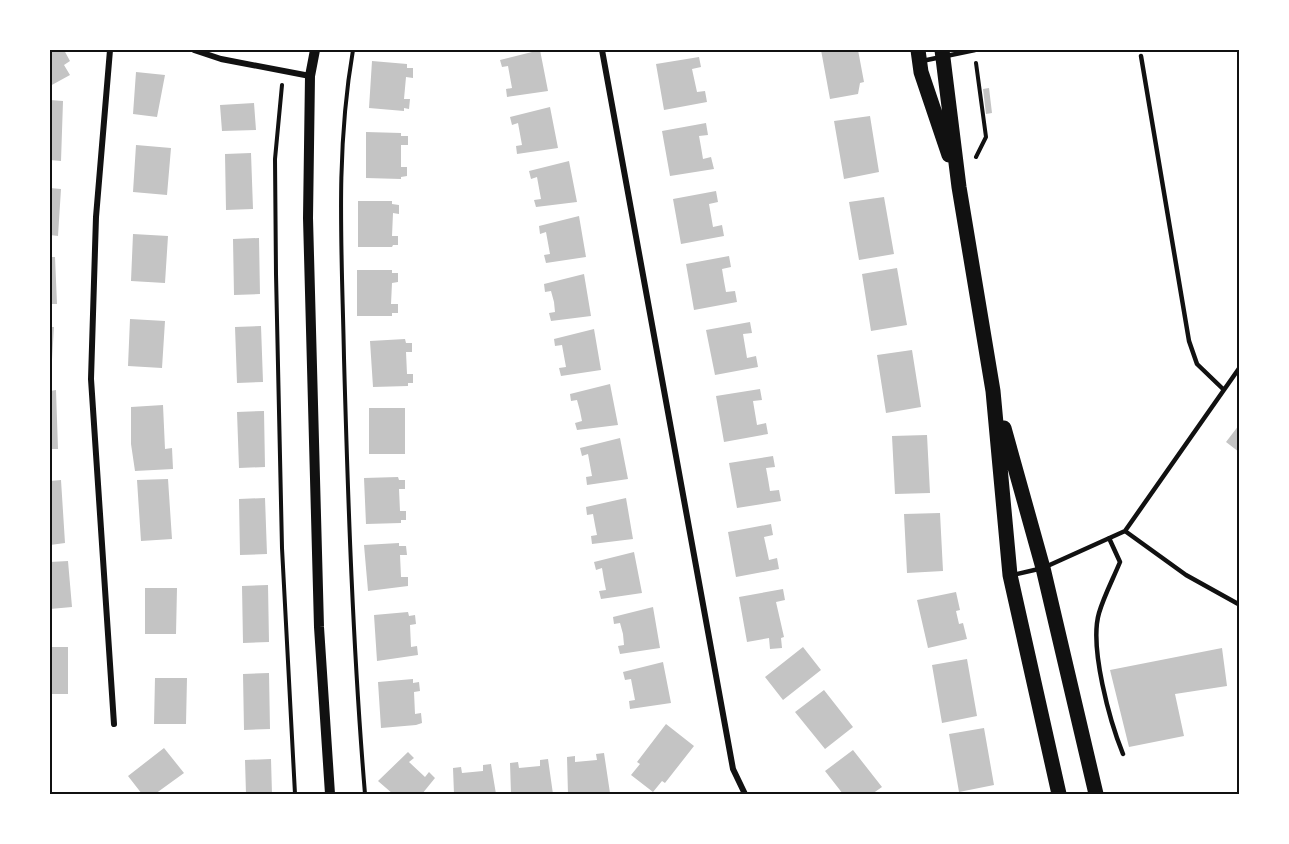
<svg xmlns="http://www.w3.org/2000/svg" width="1289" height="844" font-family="Helvetica,sans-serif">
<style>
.building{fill:#c4c4c4}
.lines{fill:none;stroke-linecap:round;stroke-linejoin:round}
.path{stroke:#111;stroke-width:4}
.service{stroke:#111;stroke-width:4.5}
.minor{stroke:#111;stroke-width:6}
.tertiary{stroke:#111;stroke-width:10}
.primary{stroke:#111;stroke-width:15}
.neatline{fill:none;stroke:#111;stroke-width:2}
</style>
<rect width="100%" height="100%" fill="#fff"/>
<path class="building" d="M50 50H64L70 61 64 65 70 75 50 86Z
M540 50 548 91 507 97 506 89 512 88 508 66 502 67 500 60Z
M821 50H858L864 82 860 83 858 94 830 99Z
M699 57 701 67 692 69 697 92 705 91 707 102 664 110 656 64Z
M372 61 407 64V68H413V78L406 77 404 99H410L409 109 404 108V111L369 108Z
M136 72 165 75 157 117 133 114Z
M989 88 992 113 986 114 983 89Z
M50 100 63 101 61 161 50 160Z
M254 103 256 130 222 131 220 105Z
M550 107 558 148 517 154 516 146 522 145 518 123 512 125 510 117Z
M870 116 879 172 844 179 834 121Z
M706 123 708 135 699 136 701 147 703 159 711 157 714 169 670 176 662 131Z
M366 132 401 133V136H408V145H401V167H407V176L401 177V179L366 178Z
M136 145 171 148 167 195 133 192Z
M251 153 253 209 226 210 225 154Z
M569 161 577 202 536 207 534 200 541 199 537 177 531 179 529 171Z
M50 188 61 189 58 236 50 235Z
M716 191 718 202 709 204 713 227 722 225 724 236 681 244 673 199Z
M884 197 894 254 859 260 849 202Z
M358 201H392V204L399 205V214L393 213 392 236H398V245H393L392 247H358Z
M579 216 586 257 546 263 544 255 550 254 546 232 540 234 539 226Z
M133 234 168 236 165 283 131 281Z
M259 238 260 294 234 295 233 239Z
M729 256 731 267 722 269 724 281 726 292 735 291 737 302 694 310 686 264Z
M50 257H55L57 304H50Z
M897 268 907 325 871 331 862 274Z
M357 270H392V273H398V282L392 283 391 304H398V313H392V316H357Z
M584 274 591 316 551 321 549 313 555 312 554 302 551 291 545 292 544 284Z
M130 319 165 321 162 368 128 366Z
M750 322 752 333 743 334 747 358 756 356 758 367 715 375 706 330Z
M261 326 263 382 237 383 235 327Z
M50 327H54L51 376H50Z
M594 329 601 370 561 376 559 368 566 367 562 345 555 346 554 339Z
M405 339 406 343H412V352H406L407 374H413V383H408V386L373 387 370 341Z
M912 350 921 407 886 413 877 355Z
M610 384 618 425 577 430 575 423 582 421 580 411 577 400 571 401 570 394Z
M760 389 762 400 753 401 757 425 766 423 768 434 724 442 716 396Z
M56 390 58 449H50V391Z
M163 405 165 449 172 448 173 469 135 471 131 444V407Z
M369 408H405V454H369Z
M264 411 265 467 239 468 237 412Z
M1239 425V452L1226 442Z
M927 435 930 493 895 494 892 436Z
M620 438 628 479 587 485 586 477 592 476 588 454 582 456 580 448Z
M773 456 775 467 766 468 768 479 770 491 779 490 781 501 737 508 729 463Z
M398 477 399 480H405V489H399L400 511H406V520H401V523L366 524 364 478Z
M168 479 172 539 141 541 137 480Z
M61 480 65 543 50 545V481Z
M265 498 267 554 240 555 239 499Z
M626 498 633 539 592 544 591 536 597 535 595 525 593 514 587 515 586 507Z
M940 513 943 571 907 573 904 514Z
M771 524 773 535 764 537 769 560 777 558 779 569 736 577 728 532Z
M399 543V546H406L407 555H400L401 577H408V586L368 591 364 545Z
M634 552 642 593 601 599 599 591 606 590 604 580 602 568 596 570 594 562Z
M68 561 72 607 50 609V562Z
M268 585 269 642 243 643 242 586Z
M145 588H177L176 634H145Z
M783 589 785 600 776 602 784 637 781 638 782 648 770 649 769 638 747 642 739 597Z
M956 592 960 610 956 611 959 624 963 623 967 639 928 648 917 600Z
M653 607 660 648 620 654 618 646 624 645 623 634 620 623 614 624 613 617Z
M408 612 409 616 415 615 416 624 410 625 411 647 417 646 418 655 377 661 374 615Z
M50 647H68V694H50Z
M803 647 821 670 783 700 765 677Z
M1222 648 1227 686 1175 694 1184 736 1129 747 1110 670Z
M967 659 977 716 942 723 932 665Z
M663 662 671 703 630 709 629 701 635 700 631 679 625 680 623 672Z
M269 673 270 729 244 730 243 674Z
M155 678H187L186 724H154Z
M413 679V683L419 682 420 691 414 692 415 714 421 713 422 723 416 725 381 728 378 682Z
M824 690 853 727 825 749 795 712Z
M666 724 694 746 665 783 662 781 653 792 631 775 640 764 637 762Z
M984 728 994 785 959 792 949 734Z
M164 748 184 773 155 794H142L128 776Z
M853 750 882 787 872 794H843L825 771Z
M408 752 414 758 409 762 425 777 429 772 435 778 422 794H393L378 781Z
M604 753 610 793 568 794 567 757 575 756V762L597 760 596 754Z
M271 759 272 794H246L245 760Z
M548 759 553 794H511L510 763 518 762 519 768 540 766V760Z
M491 764 496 794H454L453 768 461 767 462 773 483 771V765Z"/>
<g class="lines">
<path class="path" d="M353 50C335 155 342 252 344 358 348 503 353 650 365 794
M976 63 986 137 976 157
M282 85 275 159 276 274 282 548 295 794"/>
<path class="service" d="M1141 56 1189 341 1197 364 1223 389
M922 61 975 50
M1125 531 1240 367
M1125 531 1186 575 1240 605
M1109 538 1120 562C1113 579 1104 596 1099 613 1089 647 1110 722 1123 754
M1013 575 1043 568 1125 531"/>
<path class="minor" d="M110 50 96 217 91 379 114 724
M194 50 221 59 310 76
M602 50 733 769 745 794"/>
<path class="tertiary" d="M315 50 310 76 308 218 319 627 330 794"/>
<path class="primary" d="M918 50 921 72 949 155
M942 50 959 187 993 391 1010 575 1059 794
M1004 428 1043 568 1096 794"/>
</g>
<rect width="1289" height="844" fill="none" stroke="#ffffff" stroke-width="102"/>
<rect x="51" y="51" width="1187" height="742" class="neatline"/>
</svg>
